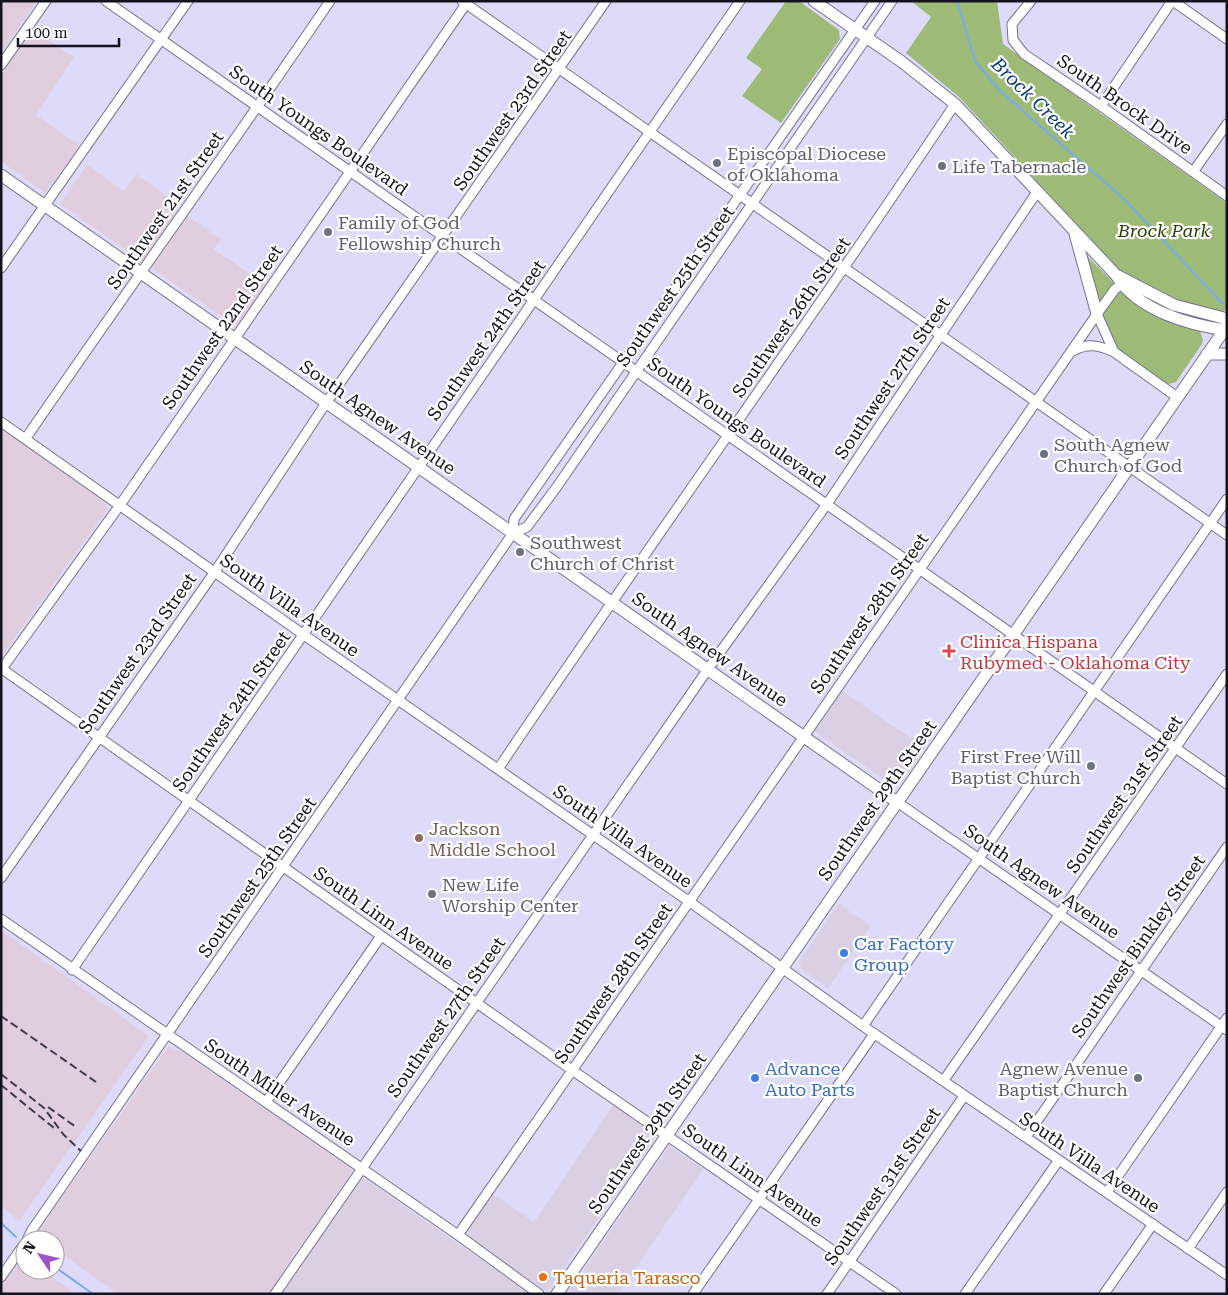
<svg xmlns="http://www.w3.org/2000/svg" width="1228" height="1295" font-family="'Roboto Serif',serif">
<style>
.commercial{fill:#dbcfe4}
.industrial{fill:#e0cede}
.green{fill:#9dbb77}
.lines{fill:none;stroke-linecap:round;stroke-linejoin:round}
.stream{stroke:#78aaee;stroke-width:2}
.minor-casing{stroke:#77738e;stroke-width:11}
.major-casing{stroke:#77738e;stroke-width:13}
.minor{stroke:#fff;stroke-width:9}
.major{stroke:#fff;stroke-width:11}
.rail{stroke:#3e3b4b;stroke-width:2;stroke-dasharray:8 4;stroke-linecap:butt}
.worship-dot{fill:#6b7280;stroke:#fff;stroke-width:2}
.health-dot{fill:#e0444e;stroke:#fff;stroke-width:2}
.education-dot{fill:#8d6e63;stroke:#fff;stroke-width:2}
.shop-dot{fill:#3f7fe0;stroke:#fff;stroke-width:2}
.food-dot{fill:#e8710a;stroke:#fff;stroke-width:2}
.labels{text-anchor:middle;dominant-baseline:central;stroke-width:4.5;stroke-linejoin:round;paint-order:stroke}
.street-label{font-size:18px;fill:#14121d;stroke:#fff}
.worship-label{font-size:18px;fill:#5b616d;stroke:#fff;text-anchor:start}
.park-label{font-size:18px;font-style:italic;fill:#2a3e02;stroke:#fff}
.health-label{font-size:18px;fill:#be3a42;stroke:#fff;text-anchor:start}
.education-label{font-size:18px;fill:#785e54;stroke:#fff;text-anchor:start}
.shop-label{font-size:18px;fill:#366cbe;stroke:#fff;text-anchor:start}
.food-label{font-size:18px;fill:#c56008;stroke:#fff;text-anchor:start}
.water-label{font-size:19px;font-style:italic;fill:#083b76;stroke:#fff}
</style>
<rect width="100%" height="100%" fill="#dedaf9"/>
<path class="commercial" d="M841 690 925 748 895 787 814 731Z
M839 904 871 926 828 988 801 969 800 960Z
M615 1103 652 1130 655 1137 547 1292 468 1236 469 1227 493 1194 534 1222Z
M669 1146 703 1169 618 1294H567Z
M364 1178 530 1294H281L360 1180Z"/>
<path class="industrial" d="M1 1H37L1 53Z
M32 29 74 57 36 115 80 146 45 193 1 161V75Z
M87 165 124 191 136 174 179 205 177 209 221 239 214 249 266 285 238 324 234 325 228 321 60 204Z
M1 428 104 499 107 510 1 657Z
M1 930 149 1036 19 1221 1 1205Z
M168 1047 180 1051 350 1167 352 1172 268 1294H118L55 1249V1240H42L39 1230Z
M23 1257 25 1259V1270H42L76 1294H1V1287Z"/>
<path class="green" d="M786 1H799L839 30 840 39 781 123 742 96 762 69 746 58Z
M911 1H997L1003 44 1227 203V307L1222 314 1168 298 1137 282 1117 268 959 97 906 53 931 17Z
M1081 250 1114 283 1098 309Z
M1124 291 1200 331 1203 340 1202 344 1176 382 1169 384 1165 383C1139 365 1100 348 1104 311L1117 293Z"/>
<g class="lines">
<path class="stream" d="M957 1 975 61 999 90 1124 199 1223 304
M1 1223 16 1237
M55 1267 93 1294"/>
<defs>
<path id="minor" d="M106 1 1227 784
M462 1 1227 535
M1031 1 1012 24 1013 40 1024 54 1101 106 1227 196
M1173 1 1227 39
M1 65 46 1
M1101 106 1172 1
M1193 172 1227 124
M1 268 188 1
M1097 314 1114 352
M1073 351C1087 343 1099 345 1114 352L1177 397
M1 422 304 635 690 902 863 1026 1227 1275
M26 438C126 292 230 148 330 1
M513 533 514 519 875 1
M2 669 572 1070 896 1294
M1 670 120 505 468 1
M498 769C648 546 806 328 955 104
M897 802 1227 1030
M1 878 214 573 326 403 606 1
M1 919 458 1235 539 1294
M72 970 740 1
M863 1026 1227 499
M944 1080 1227 674
M266 1102 381 936
M1026 1137 1227 847
M1107 1192 1227 1018
M458 1235 1097 314 1115 289 1121 285
M27 1240 32 1230 513 533 527 527 556 488 892 1
M1188 1249 1227 1192
M1 1277 25 1243
M275 1294 708 669 827 504 1037 192
M693 1294 874 1034
M827 1294 964 1096
M965 1294 1059 1160
M1104 1294 1153 1224"/>
<path id="major" d="M814 1 902 62 955 104 1116 275C1137 310 1188 325 1227 330
M1 175 897 802
M1075 234 1097 314
M1118 276 1174 305 1227 319
M1207 354H1227
M557 1294 1227 326"/>
</defs>
<use href="#minor" class="minor-casing"/>
<use href="#major" class="major-casing"/>
<use href="#minor" class="minor"/>
<use href="#major" class="major"/>
<path class="rail" d="M1 1016 96 1082
M1 1074 44 1108 63 1134 81 1151
M1 1085 54 1128
M48 1107 76 1127"/>
</g>
<g class="worship-dot">
<circle cx="717" cy="163" r="5"/>
<circle cx="942" cy="166" r="5"/>
<circle cx="328" cy="232" r="5"/>
<circle cx="1044" cy="454" r="5"/>
<circle cx="520" cy="552" r="5"/>
<circle cx="1091" cy="766" r="5"/>
<circle cx="432" cy="894" r="5"/>
<circle cx="1138" cy="1078" r="5"/>
</g>
<path class="health-dot" d="M946.5 643.5h5v5h5v5h-5v5h-5v-5h-5v-5h5z"/>
<circle class="education-dot" cx="419" cy="838" r="5"/>
<g class="shop-dot">
<circle cx="844" cy="953" r="5"/>
<circle cx="755" cy="1078" r="5"/>
</g>
<circle class="food-dot" cx="543" cy="1277" r="5"/>
<g class="labels">
<g class="street-label">
<text transform="translate(1125 104) rotate(35)">South Brock Drive</text>
<text transform="translate(512 110) rotate(-55)">Southwest 23rd Street</text>
<text transform="translate(319 130) rotate(35)">South Youngs Boulevard</text>
<text transform="translate(165 210) rotate(-55)">Southwest 21st Street</text>
<text transform="translate(675 286) rotate(-55)">Southwest 25th Street</text>
<text transform="translate(791 317) rotate(-55)">Southwest 26th Street</text>
<text transform="translate(222 327) rotate(-55)">Southwest 22nd Street</text>
<text transform="translate(486 340) rotate(-55)">Southwest 24th Street</text>
<text transform="translate(892 378) rotate(-56)">Southwest 27th Street</text>
<text transform="translate(378 417) rotate(35)">South Agnew Avenue</text>
<text transform="translate(737 422) rotate(35)">South Youngs Boulevard</text>
<text transform="translate(290 605) rotate(35)">South Villa Avenue</text>
<text transform="translate(869 613) rotate(-55)">Southwest 28th Street</text>
<text transform="translate(710 649) rotate(35)">South Agnew Avenue</text>
<text transform="translate(137 653) rotate(-55)">Southwest 23rd Street</text>
<text transform="translate(231 711) rotate(-55)">Southwest 24th Street</text>
<text transform="translate(1124 794) rotate(-55)">Southwest 31st Street</text>
<text transform="translate(877 800) rotate(-55)">Southwest 29th Street</text>
<text transform="translate(623 836) rotate(35)">South Villa Avenue</text>
<text transform="translate(257 877) rotate(-55)">Southwest 25th Street</text>
<text transform="translate(1042 881) rotate(35)">South Agnew Avenue</text>
<text transform="translate(384 918) rotate(35)">South Linn Avenue</text>
<text transform="translate(1138 946) rotate(-55)">Southwest Binkley Street</text>
<text transform="translate(613 983) rotate(-55)">Southwest 28th Street</text>
<text transform="translate(446 1017) rotate(-55)">Southwest 27th Street</text>
<text transform="translate(280 1092) rotate(34)">South Miller Avenue</text>
<text transform="translate(647 1133) rotate(-55)">Southwest 29th Street</text>
<text transform="translate(1090 1162) rotate(34)">South Villa Avenue</text>
<text transform="translate(753 1175) rotate(35)">South Linn Avenue</text>
<text transform="translate(882 1186) rotate(-55)">Southwest 31st Street</text>
</g>
<g class="worship-label">
<text x="727" y="153">Episcopal Diocese<tspan x="727" dy="21">of Oklahoma</tspan></text>
<text x="952" y="166">Life Tabernacle</text>
<text x="338" y="222">Family of God<tspan x="338" dy="21">Fellowship Church</tspan></text>
<text x="1054" y="444">South Agnew<tspan x="1054" dy="21">Church of God</tspan></text>
<text x="530" y="542">Southwest<tspan x="530" dy="21">Church of Christ</tspan></text>
<text x="1081" y="756" text-anchor="end">First Free Will<tspan x="1081" dy="21">Baptist Church</tspan></text>
<text x="442" y="884">New Life<tspan x="442" dy="21">Worship Center</tspan></text>
<text x="1128" y="1068" text-anchor="end">Agnew Avenue<tspan x="1128" dy="21">Baptist Church</tspan></text>
</g>
<g class="park-label">
<text x="1164" y="230">Brock Park</text>
</g>
<g class="health-label">
<text x="960" y="641">Clinica Hispana<tspan x="960" dy="21">Rubymed - Oklahoma City</tspan></text>
</g>
<g class="education-label">
<text x="429" y="828">Jackson<tspan x="429" dy="21">Middle School</tspan></text>
</g>
<g class="shop-label">
<text x="854" y="943">Car Factory<tspan x="854" dy="21">Group</tspan></text>
<text x="765" y="1068">Advance<tspan x="765" dy="21">Auto Parts</tspan></text>
</g>
<g class="food-label">
<text x="553" y="1277">Taqueria Tarasco</text>
</g>
<g class="water-label">
<text transform="translate(1033 98) rotate(44)">Brock Creek</text>
</g>
</g>
<rect width="1228" height="1295" fill="none" stroke="#14121d" stroke-width="5"/>
<g transform="translate(40 1255) rotate(305)"><circle r="24" fill="#ffffff" stroke="#a1a0a5"/>
<path d="M0-4L9 19L0 12L-9 19Z" fill="#9e54c7"/>
<text y="-8" font-size="14" font-weight="bold" text-anchor="middle" fill="#14121d">N</text>
</g>
<path d="M18 38v8h101v-8" fill="none" stroke="#14121d" stroke-width="2.5"/>
<text x="25" y="38" font-size="15" fill="#14121d" stroke="#ffffff" stroke-width="4" paint-order="stroke">100 m</text>
</svg>
